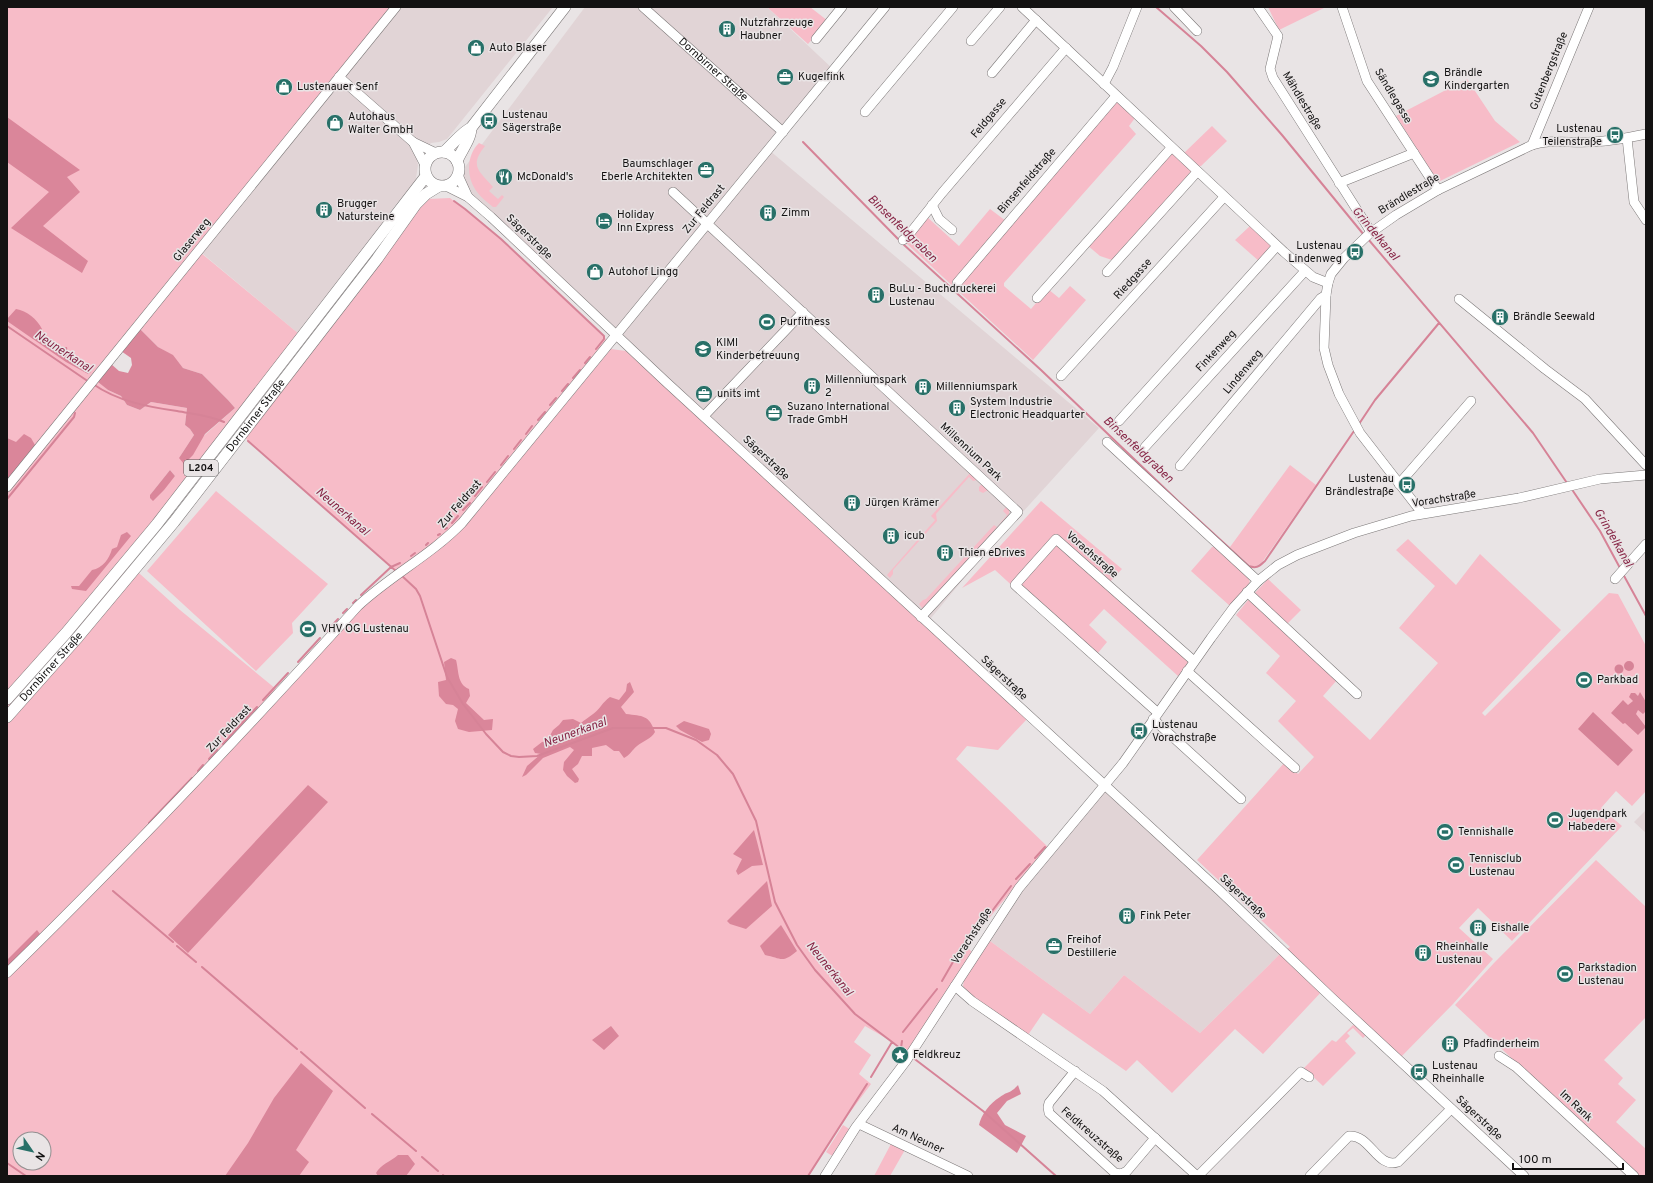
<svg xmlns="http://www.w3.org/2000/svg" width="1653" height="1183" font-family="Overpass,sans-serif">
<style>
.built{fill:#e1d4d6}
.green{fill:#f7bcc8;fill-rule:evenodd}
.forest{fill:#da869a}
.water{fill:#d68397}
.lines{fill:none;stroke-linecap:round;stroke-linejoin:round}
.stream{stroke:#d68397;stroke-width:2}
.minor-casing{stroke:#7c7878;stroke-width:10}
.major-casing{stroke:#7c7878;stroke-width:12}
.minor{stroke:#fff;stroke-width:9}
.major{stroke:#fff;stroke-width:11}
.labels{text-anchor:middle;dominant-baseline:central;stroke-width:3;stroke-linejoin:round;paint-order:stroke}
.shield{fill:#e9e4e5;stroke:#535151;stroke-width:1}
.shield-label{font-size:10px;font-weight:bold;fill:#131212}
.poi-label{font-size:11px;fill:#131212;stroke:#e9e4e5;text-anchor:start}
.street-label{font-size:11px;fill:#131212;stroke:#e9e4e5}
.water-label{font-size:12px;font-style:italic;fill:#862445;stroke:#e9e4e5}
</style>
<rect width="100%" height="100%" fill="#e9e4e5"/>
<path class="built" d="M251 7H553L447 139 439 142 431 143 417 158 418 165 415 185 397 203 299 334 197 249Z
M585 7H767L834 70 769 150 1099 428 981 558 931 618 924 621 453 183Z
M1104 785 1283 951 1200 1033 1124 975 1090 1014 986 938Z
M1646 810V833L1634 822Z"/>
<path class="green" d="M7 7H394L93 377 108 390 121 396 127 405 140 410 151 402 187 408 185 425 190 429 194 435 179 458 235 408 228 400 202 374 183 368 173 356 158 347 139 328 201 253 299 334 229 426 130 565 180 610 276 689 316 654 370 599 481 505 611 349 626 351 1027 719 998 750 967 746 956 759 1048 847 966 946 972 952 954 982 910 1052 865 1026 854 1042 871 1055 859 1074 871 1084 848 1115 809 1176H7ZM170 470 175 476 150 495ZM20 1139H44V1163H20Z
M767 7H810L828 21 808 44Z
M1268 7H1326L1279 30Z
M1467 79 1495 121 1520 142 1438 182 1396 116Z
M1115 102H1118L1135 118 1129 126 1136 134 1004 283V286L1031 309 1048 289 1059 298 1070 286 1086 300 1033 360 905 242 926 216 959 246 990 209 1010 224Z
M1212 126 1227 141 1201 166H1199L1184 153Z
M479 143 485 146C469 166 479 171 493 187L489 191 498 199 502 195 504 197 496 207H493C487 202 479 196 475 189 466 176 467 154 479 143Z
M1172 152 1192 171 1190 175 1115 261 1100 256 1087 245Z
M450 198 465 209 501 239 607 340 455 526 397 571 245 438 421 203 428 199Z
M1250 226 1273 246 1260 262 1235 240Z
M1290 465 1316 485 1263 561 1258 565 1254 567 1250 565 1230 547Z
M972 471 977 480 973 481 969 477 936 514 937 521 893 570V574L890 578 887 575 935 520 931 516Z
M982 484 1009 507V514L925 607 922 608 919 604 923 600 926 599 994 525 997 527 1007 515 1003 511 1006 507 988 490 983 493 979 491V487Z
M216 491 328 584 292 623 293 633 256 671 147 571Z
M1041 501 1122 569 1107 585 1189 661 1178 676 1104 609 1089 625 1107 642 1093 659 995 570 962 588Z
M1408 539 1456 585 1480 554 1561 630 1482 713 1485 716 1609 593 1618 594 1646 646V791L1632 806 1616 791 1601 808 1622 826 1512 941 1478 908 1459 928 1493 959 1453 1004 1399 1059 1325 988 1263 1054 1235 1029 1172 1093 1137 1060 1126 1071 1043 1013 1028 1035 975 999C972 994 965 991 963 986L964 980 990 941 1090 1014 1124 975 1200 1033 1282 952 1290 947 1197 860 1285 762 1298 774 1314 757 1278 721 1296 701 1266 673 1280 656 1236 615 1249 599 1337 680 1323 696 1370 740 1438 663 1399 628 1435 586 1396 550Z
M1212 547H1215L1249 579 1250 584 1230 606 1191 571Z
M1268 579 1301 610 1286 625 1253 595Z
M1596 860 1646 907V1017L1604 1060 1623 1078 1618 1084 1636 1100 1616 1122 1646 1149V1176H1637L1455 1005 1494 963Z
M1353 1025 1356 1026 1366 1035 1363 1038 1353 1028 1347 1033 1350 1036 1345 1041 1356 1053 1323 1086 1304 1068 1332 1040 1336 1042Z
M843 1125 851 1130 834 1157 826 1152Z
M892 1142 906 1148 890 1176H874Z"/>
<path class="forest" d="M7 117 80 170 67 177 80 192 43 226 88 261 82 273 11 228 49 192 7 162Z
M16 309C27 311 37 319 42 329L40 335 60 348 67 347 68 354 91 372 88 374 66 362 7 321V319Z
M139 328 158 347 173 355 183 368 202 374 228 400 235 408 205 434 193 455 184 464 179 458 194 435 190 429 185 425 187 408 151 402 140 410 127 405 121 396 108 390 98 382 111 364 119 371 128 373 132 365 131 358 121 351Z
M24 434 31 438 35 445 7 480V438L16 442Z
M170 470 175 476 164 490 153 501 150 498V495Z
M127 532 131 536 86 591 72 589 71 586H79L92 570C103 568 109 559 112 549L117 547 121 535Z
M451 658 456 660C459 671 457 684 469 689L470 696 466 703 484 720 493 719 492 730 469 732 458 729 455 721 458 709 453 705 446 704 439 696 438 682 446 680 444 662Z
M630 682 634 692 621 707 626 714C643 716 649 715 655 732 651 739 643 741 637 746 632 750 630 755 624 758L619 751H614L606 745 592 748V756H582L578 764 572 769 579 779 578 782 575 783 567 776 563 770 564 762 574 750 570 747 543 758 526 775 522 777 527 766 541 754 535 753 533 749 542 742 547 741 553 730 559 725 563 720 573 719 581 723C587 718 596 713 601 706 604 702 606 700 610 697L619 700 626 691 627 684Z
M684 721 709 729 711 734 709 740 702 742 680 730 676 726Z
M308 785 328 802 188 953 168 935Z
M754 830 763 865 752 866 738 875 736 871 742 859 733 854Z
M767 881 772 906 746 929 730 924 727 921Z
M781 925 797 951C782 964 781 958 765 955L760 946Z
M37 930 40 934 7 967V960Z
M611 1026 619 1036 604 1050 592 1040Z
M301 1063 333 1091 296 1150 309 1162 299 1176H225L248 1143 274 1098Z
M1018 1085 1021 1094 1007 1101 997 1113 1005 1125 1026 1136 1017 1153 979 1125C981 1115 990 1103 1000 1097 1008 1091 1010 1094 1018 1085Z
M398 1155H408L415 1164 406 1176H378L376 1173C381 1164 390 1162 398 1155Z"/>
<path class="water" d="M1624 666a5 5 0 1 1 10 0a5 5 0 1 1-10 0Z
M1614.5 669a4.5 4.5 0 1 1 9 0a4.5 4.5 0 1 1-9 0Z
M1640 692 1646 702V711L1643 714 1638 710 1636 714 1646 727 1638 735 1625 723 1623 724 1611 713 1623 700 1628 705 1633 701 1629 697 1631 693H1635L1638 696Z
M1593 712 1633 750 1618 766 1578 729Z"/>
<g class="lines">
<path class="stream" d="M1156 7 1201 46 1227 72 1282 135 1364 235
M803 142 900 241
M454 201 465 209 501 239 604 336V339L596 349
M1368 239 1533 433 1567 483
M903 244 1041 370 1178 501 1249 566C1257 569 1259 566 1265 561L1354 431
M7 326 89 382
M585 363 590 357
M573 378 580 370
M93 384C117 401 148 407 177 411 193 414 209 415 224 422
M562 391 568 384
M550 405 556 398
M538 420 545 412
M1359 424 1375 400 1439 323
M526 434 532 426
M248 441 397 572
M514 449 521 440
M501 465 508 456
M487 482 495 472
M1573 491 1600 531 1620 568
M475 496 482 487
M7 499 74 417 75 413
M463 510 470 503
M452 523 458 516
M445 529 447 528
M438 535 440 534
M426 545 428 543
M411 556 415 553
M1623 574 1646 616
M401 575 416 589 420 596 447 677 463 704 486 734 503 752 511 756 519 757 537 756 613 728H666L696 740 717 755 733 774 756 821 775 902 797 945 815 970 855 1014 908 1054
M361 595 391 567 400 563
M353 603 356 600
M343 613 347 609
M327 631 338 619
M298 662 320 638
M263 700 288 673
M223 744 257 707
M209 759 217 750
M198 771 203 765
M149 823 192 778
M1035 858 1045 847
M1016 879 1030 864
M113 891 173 942
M983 923 1011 886
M177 946 196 962
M961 949 978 928
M202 967 297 1049
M942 981 957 955
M903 1032 937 989
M901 1048 902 1041
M301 1052 365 1108
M912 1057 983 1111 1056 1176
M871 1077 892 1042
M372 1114 416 1151
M422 1157 438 1171
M7 1163 26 1176
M443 1175 444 1176
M808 1176 867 1084"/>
<defs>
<g id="minor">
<path id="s1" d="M643 7 783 132"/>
<path d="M1022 7 1284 252 1313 277 1328 283"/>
<path d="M1174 7 1197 31"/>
<path d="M1258 7 1278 36 1270 69 1273 78 1371 232"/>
<path d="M1342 7 1367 81 1438 190"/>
<path d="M816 39 842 7"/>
<path d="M971 41 1000 7"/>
<path d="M992 73 1036 20"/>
<path d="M339 77 413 142 425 165"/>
<path d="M1104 84 1113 67 1137 7"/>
<path d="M865 112 953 7"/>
<path d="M1627 138 1634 202 1646 220"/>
<path d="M413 142 436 153"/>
<path d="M1532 145 1589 7"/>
<path d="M458 175 468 197"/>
<path d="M1339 183 1414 153"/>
<path d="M446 186 468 197 491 217 665 381 1220 891 1331 997 1524 1176"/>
<path d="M673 192 1018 512 921 617"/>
<path d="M932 205 939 219 952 230"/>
<path d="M903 240 907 237 942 193 1066 48"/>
<path d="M1107 272 1197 172"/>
<path d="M957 283 1116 96"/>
<path d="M1037 298 1171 148"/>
<path d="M1459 299 1545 369 1585 399 1646 465"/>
<path d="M1061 376 1224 197"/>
<path d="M704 416 803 312"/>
<path d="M1119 421 1277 246"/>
<path d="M1107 442 1258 581"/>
<path d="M1145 447 1305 271"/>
<path d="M1180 466 1321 298 1326 295"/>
<path d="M1399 484 1471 401"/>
<path d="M7 487 396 7"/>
<path d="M1422 513 1360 433 1339 394 1328 365 1324 348 1326 295 1328 283 1331 274 1344 258 1369 234 1396 215 1438 190 1532 145C1550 139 1569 143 1588 142 1607 142 1627 138 1646 134"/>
<path d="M1615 579 1646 544"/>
<path d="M1247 592 1357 694"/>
<path d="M1187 671 1295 768"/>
<path d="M1157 712 1015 585 1056 539 1194 661"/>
<path d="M1153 719 1241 799"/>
<path d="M7 973C128 855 244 732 358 606 390 576 431 555 462 523L885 7"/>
<path d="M955 986 972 1001 1103 1091 1197 1176"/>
<path d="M1499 1056 1516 1067 1634 1176"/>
<path d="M1075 1071 1049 1103 1048 1107 1049 1113 1115 1173 1121 1174 1127 1171 1155 1138"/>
<path d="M859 1124 968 1176"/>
<path d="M825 1176 856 1127 906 1061 1019 888 1123 763 1211 638 1234 607 1258 581 1278 565 1297 555 1354 533 1411 516 1519 498 1600 479 1646 475"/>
<path d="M1198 1176 1301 1072 1309 1077"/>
<path d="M1310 1176 1349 1136C1370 1134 1377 1169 1398 1162L1451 1109"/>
</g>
<g id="major">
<circle cx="442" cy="169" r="17"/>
<path d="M444 152C452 145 463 131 471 128L565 7"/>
<path d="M457 161C461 151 471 139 471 128"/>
<path d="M7 699 66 633 157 524 426 176"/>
<path id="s2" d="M7 717 78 637 174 522 377 259 416 204 426 194 439 186"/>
</g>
</defs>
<use href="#minor" class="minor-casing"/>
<use href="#major" class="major-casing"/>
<use href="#minor" class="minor"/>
<use href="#major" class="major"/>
</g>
<defs>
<symbol id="building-disc" viewBox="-11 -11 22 22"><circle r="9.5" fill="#287068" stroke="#e9e4e5"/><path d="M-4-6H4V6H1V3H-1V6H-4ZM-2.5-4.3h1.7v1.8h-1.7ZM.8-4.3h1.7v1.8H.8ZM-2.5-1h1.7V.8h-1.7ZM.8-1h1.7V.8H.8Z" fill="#fff"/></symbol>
<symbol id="shop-disc" viewBox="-11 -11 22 22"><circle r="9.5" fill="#287068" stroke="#e9e4e5"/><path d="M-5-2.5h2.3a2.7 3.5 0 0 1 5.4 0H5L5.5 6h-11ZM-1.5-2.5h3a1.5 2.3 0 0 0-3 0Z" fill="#fff"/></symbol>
<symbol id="office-disc" viewBox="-11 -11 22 22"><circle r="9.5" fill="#287068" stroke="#e9e4e5"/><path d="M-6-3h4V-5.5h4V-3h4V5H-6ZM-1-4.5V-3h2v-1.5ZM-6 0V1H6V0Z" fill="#fff"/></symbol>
<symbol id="school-disc" viewBox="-11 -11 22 22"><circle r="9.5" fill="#287068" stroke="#e9e4e5"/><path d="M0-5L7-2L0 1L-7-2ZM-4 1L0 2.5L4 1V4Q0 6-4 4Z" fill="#fff"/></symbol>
<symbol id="bus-disc" viewBox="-11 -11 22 22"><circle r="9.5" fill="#287068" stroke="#e9e4e5"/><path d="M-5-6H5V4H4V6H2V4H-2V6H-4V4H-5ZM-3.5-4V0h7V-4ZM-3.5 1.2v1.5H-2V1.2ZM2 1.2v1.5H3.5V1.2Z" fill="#fff"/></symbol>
<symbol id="restaurant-disc" viewBox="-11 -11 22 22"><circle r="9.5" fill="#287068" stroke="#e9e4e5"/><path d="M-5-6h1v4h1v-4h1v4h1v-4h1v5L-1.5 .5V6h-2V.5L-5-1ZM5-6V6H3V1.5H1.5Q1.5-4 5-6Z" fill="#fff"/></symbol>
<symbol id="hotel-disc" viewBox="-11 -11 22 22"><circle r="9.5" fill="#287068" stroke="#e9e4e5"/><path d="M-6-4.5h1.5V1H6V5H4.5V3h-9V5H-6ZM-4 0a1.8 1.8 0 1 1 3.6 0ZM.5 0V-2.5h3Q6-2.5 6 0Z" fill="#fff"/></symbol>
<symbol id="stadium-disc" viewBox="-11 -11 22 22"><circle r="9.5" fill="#287068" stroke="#e9e4e5"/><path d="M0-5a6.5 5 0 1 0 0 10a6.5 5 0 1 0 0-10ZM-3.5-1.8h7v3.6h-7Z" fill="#fff"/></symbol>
<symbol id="sight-disc" viewBox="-11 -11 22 22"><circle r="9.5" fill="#287068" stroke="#e9e4e5"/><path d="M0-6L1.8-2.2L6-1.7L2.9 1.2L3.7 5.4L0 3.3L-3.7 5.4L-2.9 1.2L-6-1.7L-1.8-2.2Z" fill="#fff"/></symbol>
</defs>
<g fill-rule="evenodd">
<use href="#building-disc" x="717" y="19" width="20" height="20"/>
<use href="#shop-disc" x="466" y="38" width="20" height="20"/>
<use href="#office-disc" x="775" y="67" width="20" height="20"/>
<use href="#school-disc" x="1421" y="69" width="20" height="20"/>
<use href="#shop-disc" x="274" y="77" width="20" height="20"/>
<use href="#bus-disc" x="479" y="111" width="20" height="20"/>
<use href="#shop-disc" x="325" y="113" width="20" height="20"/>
<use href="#bus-disc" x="1605" y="125" width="20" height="20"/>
<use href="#office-disc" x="696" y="160" width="20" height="20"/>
<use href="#restaurant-disc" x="494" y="167" width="20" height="20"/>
<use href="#building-disc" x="314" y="200" width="20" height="20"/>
<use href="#building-disc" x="758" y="203" width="20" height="20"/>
<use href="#hotel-disc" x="594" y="211" width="20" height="20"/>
<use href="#bus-disc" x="1345" y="242" width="20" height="20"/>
<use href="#shop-disc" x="585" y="262" width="20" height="20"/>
<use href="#building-disc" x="866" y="285" width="20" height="20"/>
<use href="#building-disc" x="1490" y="307" width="20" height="20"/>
<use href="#stadium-disc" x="757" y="312" width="20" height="20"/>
<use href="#school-disc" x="693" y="339" width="20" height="20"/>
<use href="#building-disc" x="802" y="376" width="20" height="20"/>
<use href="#building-disc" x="913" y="377" width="20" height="20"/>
<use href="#office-disc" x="694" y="384" width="20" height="20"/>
<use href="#building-disc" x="947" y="398" width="20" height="20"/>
<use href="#office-disc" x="764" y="403" width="20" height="20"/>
<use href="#bus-disc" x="1397" y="475" width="20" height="20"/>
<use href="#building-disc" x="842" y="493" width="20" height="20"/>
<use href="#building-disc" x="881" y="526" width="20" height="20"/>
<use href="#building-disc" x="935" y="543" width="20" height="20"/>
<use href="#stadium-disc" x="298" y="619" width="20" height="20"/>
<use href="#stadium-disc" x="1574" y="670" width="20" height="20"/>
<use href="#bus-disc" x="1129" y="721" width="20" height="20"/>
<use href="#stadium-disc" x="1545" y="810" width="20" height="20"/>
<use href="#stadium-disc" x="1435" y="822" width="20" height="20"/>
<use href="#stadium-disc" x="1446" y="855" width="20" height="20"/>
<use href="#building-disc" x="1117" y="906" width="20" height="20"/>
<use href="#building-disc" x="1468" y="918" width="20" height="20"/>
<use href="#office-disc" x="1044" y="936" width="20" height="20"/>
<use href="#building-disc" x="1413" y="943" width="20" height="20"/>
<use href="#stadium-disc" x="1555" y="964" width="20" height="20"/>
<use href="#building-disc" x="1440" y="1034" width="20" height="20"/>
<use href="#sight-disc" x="890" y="1045" width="20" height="20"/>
<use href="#bus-disc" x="1409" y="1062" width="20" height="20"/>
</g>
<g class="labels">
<rect class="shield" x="184" y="460" width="34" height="16" rx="3"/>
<g class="shield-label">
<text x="201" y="468">L204</text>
</g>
<g class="poi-label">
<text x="740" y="23">Nutzfahrzeuge<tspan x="740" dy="13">Haubner</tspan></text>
<text x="489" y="48">Auto Blaser</text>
<text x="1444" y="73">Brändle<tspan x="1444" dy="13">Kindergarten</tspan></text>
<text x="798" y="77">Kugelfink</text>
<text x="297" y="87">Lustenauer Senf</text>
<text x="502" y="115">Lustenau<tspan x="502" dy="13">Sägerstraße</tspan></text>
<text x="348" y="117">Autohaus<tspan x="348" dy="13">Walter GmbH</tspan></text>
<text x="1602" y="129" text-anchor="end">Lustenau<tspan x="1602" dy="13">Teilenstraße</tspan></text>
<text x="693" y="164" text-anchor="end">Baumschlager<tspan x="693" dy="13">Eberle Architekten</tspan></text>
<text x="517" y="177">McDonald's</text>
<text x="337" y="204">Brugger<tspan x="337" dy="13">Natursteine</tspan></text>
<text x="781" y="213">Zimm</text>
<text x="617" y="215">Holiday<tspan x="617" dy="13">Inn Express</tspan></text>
<text x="1342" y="246" text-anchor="end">Lustenau<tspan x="1342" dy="13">Lindenweg</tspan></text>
<text x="608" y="272">Autohof Lingg</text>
<text x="889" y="289">BuLu - Buchdruckerei<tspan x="889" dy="13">Lustenau</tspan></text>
<text x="1513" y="317">Brändle Seewald</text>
<text x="780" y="322">Purfitness</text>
<text x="716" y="343">KIMI<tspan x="716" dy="13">Kinderbetreuung</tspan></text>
<text x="825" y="380">Millenniumspark<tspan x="825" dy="13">2</tspan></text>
<text x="936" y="387">Millenniumspark</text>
<text x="717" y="394">units imt</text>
<text x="970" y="402">System Industrie<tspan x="970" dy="13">Electronic Headquarter</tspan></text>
<text x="787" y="407">Suzano International<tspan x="787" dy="13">Trade GmbH</tspan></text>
<text x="1394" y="479" text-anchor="end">Lustenau<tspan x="1394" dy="13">Brändlestraße</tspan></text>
<text x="865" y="503">Jürgen Krämer</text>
<text x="904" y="536">icub</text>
<text x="958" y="553">Thien eDrives</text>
<text x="321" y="629">VHV OG Lustenau</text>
<text x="1597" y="680">Parkbad</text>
<text x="1152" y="725">Lustenau<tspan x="1152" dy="13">Vorachstraße</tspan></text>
<text x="1568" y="814">Jugendpark<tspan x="1568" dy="13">Habedere</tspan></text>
<text x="1458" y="832">Tennishalle</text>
<text x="1469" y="859">Tennisclub<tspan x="1469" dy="13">Lustenau</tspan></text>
<text x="1140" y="916">Fink Peter</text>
<text x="1491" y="928">Eishalle</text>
<text x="1067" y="940">Freihof<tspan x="1067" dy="13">Destillerie</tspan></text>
<text x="1436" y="947">Rheinhalle<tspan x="1436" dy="13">Lustenau</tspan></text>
<text x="1578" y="968">Parkstadion<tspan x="1578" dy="13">Lustenau</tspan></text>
<text x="1463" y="1044">Pfadfinderheim</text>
<text x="913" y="1055">Feldkreuz</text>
<text x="1432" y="1066">Lustenau<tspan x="1432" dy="13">Rheinhalle</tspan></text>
</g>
<g class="street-label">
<text stroke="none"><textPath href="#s1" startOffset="94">Dornbirner Straße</textPath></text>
<text transform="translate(1549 71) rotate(-68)">Gutenbergstraße</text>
<text transform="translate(1393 96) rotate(59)">Sändlegasse</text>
<text transform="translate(1302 101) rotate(59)">Mähdlestraße</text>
<text transform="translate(989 118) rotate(-50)">Feldgasse</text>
<text transform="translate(1027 181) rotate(-49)">Binsenfeldstraße</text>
<text transform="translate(1409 194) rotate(-31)">Brändlestraße</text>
<text transform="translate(704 209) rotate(-51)">Zur Feldrast</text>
<text transform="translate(529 237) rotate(44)">Sägerstraße</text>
<text transform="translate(192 240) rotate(-51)">Glaserweg</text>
<text transform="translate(1133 279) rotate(-48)">Riedgasse</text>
<text transform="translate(1216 351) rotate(-47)">Finkenweg</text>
<text transform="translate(1243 372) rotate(-50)">Lindenweg</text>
<text stroke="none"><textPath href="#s2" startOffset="391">Dornbirner Straße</textPath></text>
<text transform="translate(971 452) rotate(43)">Millennium Park</text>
<text transform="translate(766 458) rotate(43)">Sägerstraße</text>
<text transform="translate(1444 499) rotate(-9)">Vorachstraße</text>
<text transform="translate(460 504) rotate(-49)">Zur Feldrast</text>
<text transform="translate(1092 555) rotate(41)">Vorachstraße</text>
<text stroke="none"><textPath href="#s2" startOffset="67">Dornbirner Straße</textPath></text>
<text transform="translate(1004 678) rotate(43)">Sägerstraße</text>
<text transform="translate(229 729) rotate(-47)">Zur Feldrast</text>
<text transform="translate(1243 897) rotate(43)">Sägerstraße</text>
<text transform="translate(972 936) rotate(-57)">Vorachstraße</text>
<text transform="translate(1576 1106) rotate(43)">Im Rank</text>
<text transform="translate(1479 1118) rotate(43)">Sägerstraße</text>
<text transform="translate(1092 1135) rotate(41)">Feldkreuzstraße</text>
<text transform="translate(918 1139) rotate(25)">Am Neuner</text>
</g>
<g class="water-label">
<text transform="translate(902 229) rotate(44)">Binsenfeldgraben</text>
<text transform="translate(1375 234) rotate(50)">Grindelkanal</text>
<text transform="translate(63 352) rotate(33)">Neunerkanal</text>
<text transform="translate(1138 450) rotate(43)">Binsenfeldgraben</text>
<text transform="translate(342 512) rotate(41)">Neunerkanal</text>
<text transform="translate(1613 538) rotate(60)">Grindelkanal</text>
<text transform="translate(575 733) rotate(-20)">Neunerkanal</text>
<text transform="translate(829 969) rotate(51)">Neunerkanal</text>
</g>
</g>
<rect width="1653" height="1183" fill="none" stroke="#131212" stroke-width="16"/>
<g transform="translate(32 1151) rotate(124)"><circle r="19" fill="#e9e4e5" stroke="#939091"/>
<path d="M0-3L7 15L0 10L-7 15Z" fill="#287068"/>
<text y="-6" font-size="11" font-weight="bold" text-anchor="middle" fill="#131212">N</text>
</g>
<path d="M1513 1163v6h110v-6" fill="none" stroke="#131212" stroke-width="2"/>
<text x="1519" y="1163" font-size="12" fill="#131212" stroke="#e9e4e5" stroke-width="3" paint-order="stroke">100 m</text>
</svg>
